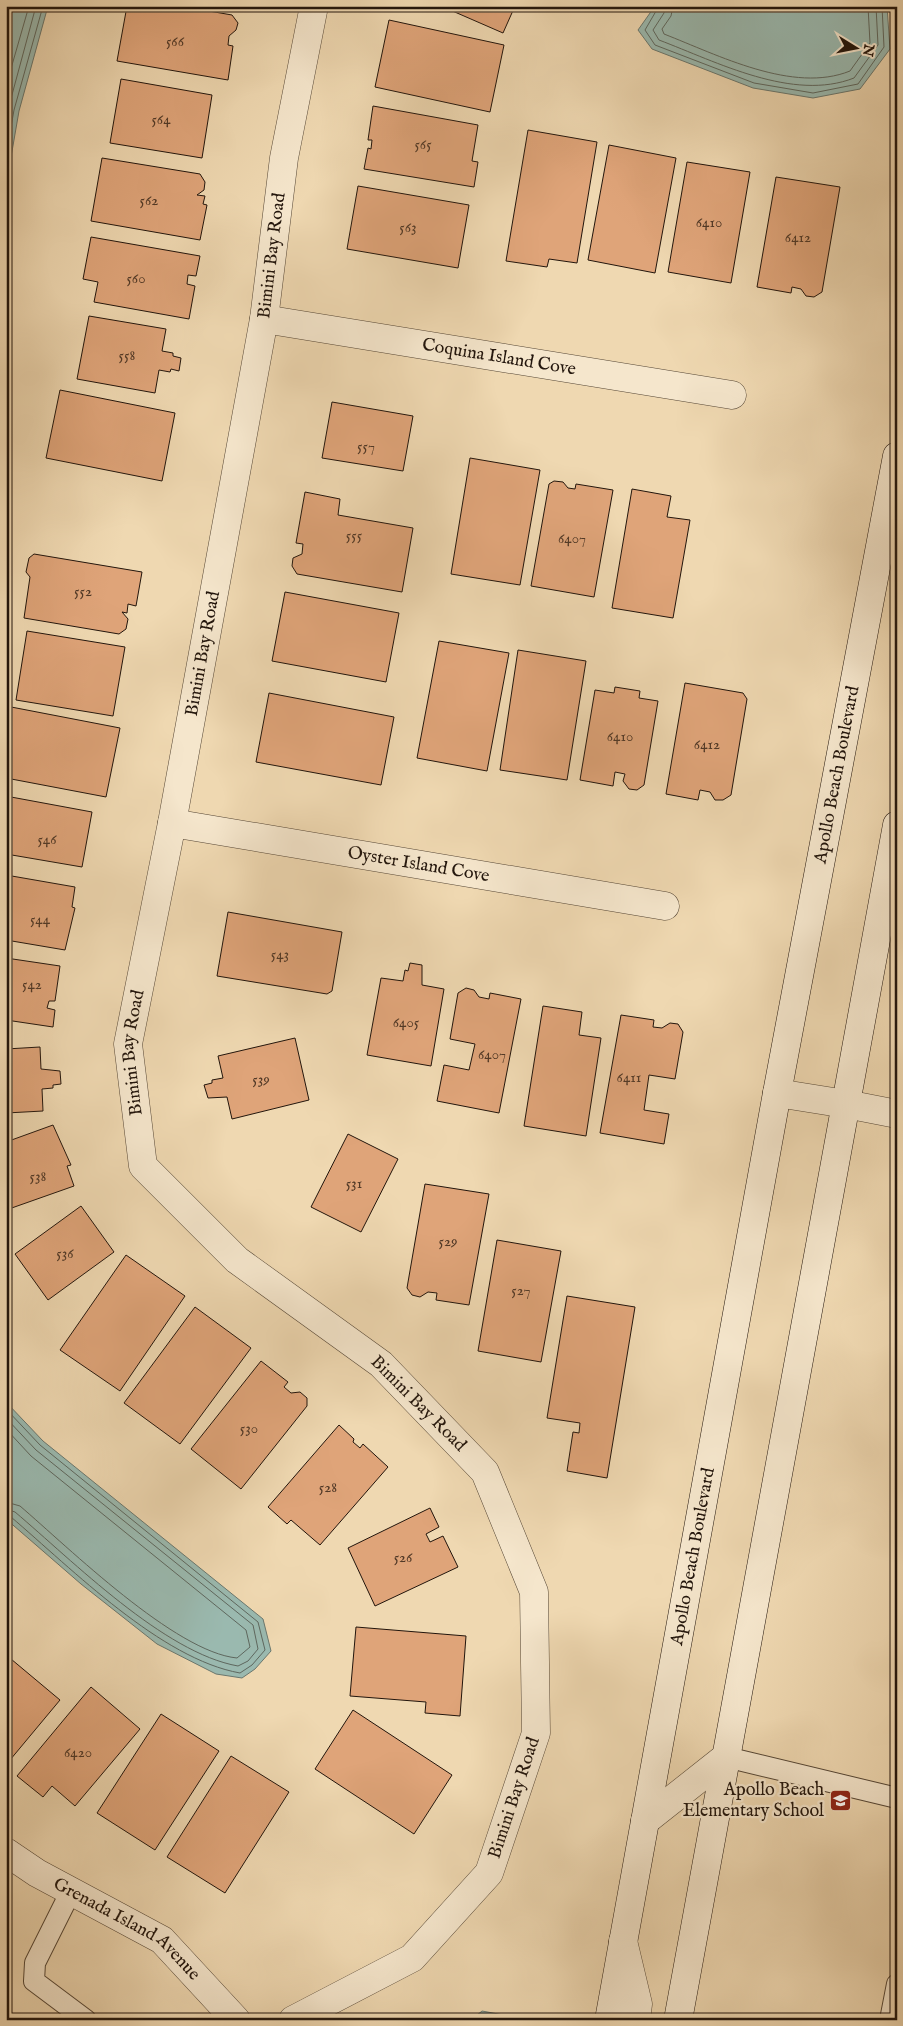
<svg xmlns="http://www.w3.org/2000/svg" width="903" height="2026" font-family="'IM FELL English',serif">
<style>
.water{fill:#9ab9af;stroke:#6a776e}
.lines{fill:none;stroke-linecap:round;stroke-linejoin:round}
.shore{stroke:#5e675e;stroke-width:1}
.building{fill:#dfa479;stroke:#22150c}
.service-casing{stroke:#554635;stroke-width:22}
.minor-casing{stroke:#554635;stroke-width:29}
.tertiary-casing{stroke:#554635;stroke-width:29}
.secondary-casing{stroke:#22150c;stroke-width:29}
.service{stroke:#f5e6cc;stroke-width:20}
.minor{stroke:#f5e6cc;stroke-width:28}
.tertiary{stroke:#f5e6cc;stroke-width:28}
.secondary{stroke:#f5e6cc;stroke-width:28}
.labels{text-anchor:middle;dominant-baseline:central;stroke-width:4.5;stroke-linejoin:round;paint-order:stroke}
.number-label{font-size:15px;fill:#513927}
.street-label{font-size:18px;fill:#22150c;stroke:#f5e6cc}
.poi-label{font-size:18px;fill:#22150c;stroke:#f5e6cc;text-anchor:end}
</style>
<rect width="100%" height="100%" fill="#efd8b1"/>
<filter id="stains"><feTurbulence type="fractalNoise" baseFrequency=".004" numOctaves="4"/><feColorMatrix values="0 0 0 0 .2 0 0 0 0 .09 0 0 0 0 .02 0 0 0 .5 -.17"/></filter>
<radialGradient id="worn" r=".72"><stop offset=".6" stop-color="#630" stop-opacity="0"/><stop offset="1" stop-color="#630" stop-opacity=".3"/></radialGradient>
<path class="water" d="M6 6H48L19 111 6 186Z
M655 6H887L890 49 860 89 813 98 753 88 652 49 638 30Z
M6 1402 43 1441 263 1619 271 1651 255 1669 242 1678 216 1674 157 1644 81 1584 6 1519Z
M482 2011 509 2016 510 2020H471Z"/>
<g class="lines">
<path class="shore" d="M659 6 645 30 655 45 754 83 813 93 858 84 884 47 882 6
M665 6 664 13 653 30 659 40C717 62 793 102 854 78L878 45 876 6
M673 6 671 16 662 29 664 34C718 55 793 94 850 71L870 43 868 6
M6 86 29 6
M6 117 36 6
M6 155 14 110 43 6
M6 1409 40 1445 258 1622 265 1650 252 1665 240 1673C161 1659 72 1569 11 1517L6 1515
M6 1418 36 1450 253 1625 258 1649 248 1661 238 1666C164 1653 73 1561 15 1512L6 1509
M6 1429 31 1456 246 1630 250 1647 237 1658C175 1652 69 1548 20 1506L6 1502"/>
</g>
<path class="building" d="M127 6H180L232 15 238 23 236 30 229 36 228 45 233 46 228 80 117 61Z
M441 6H515L503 33Z
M389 20 504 45 490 112 375 87Z
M121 79 212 95 202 158 110 143Z
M373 106 478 125 472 161 478 162 474 187 364 169 368 148 371 149 372 140H368Z
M528 130 597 142 577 263 549 259 547 267 506 261Z
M609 145 676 158 655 273 588 260Z
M102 158 200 174 205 182 204 190 197 195 205 196 203 204 207 205 200 240 91 221Z
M687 162 750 172 731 283 668 272Z
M776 177 840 187 822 292 814 297 806 296 801 289 792 287 791 293 757 287Z
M358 186 469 205 458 268 347 249Z
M91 237 200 256 196 276 188 275 187 284 195 286 189 319 94 302 98 282 83 279Z
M89 316 166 329 162 351 173 353V356L181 358 179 371 171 369 170 372 159 370 155 393 77 379Z
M60 390 175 413 162 481 46 458Z
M332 402 413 416 403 471 322 458Z
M470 458 540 470 520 585 451 574Z
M554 481 563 482 568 488 575 489 576 484 613 490 594 597 531 586 549 484Z
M632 489 671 496 667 517 690 520 673 618 612 608Z
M305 492 340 499 338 515 413 528 402 592 297 574 292 566 293 558 302 554 303 544 296 543Z
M34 554 142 572 136 606 128 604 127 613 122 612 128 619 126 629 119 634 24 618 30 577 26 572 29 558Z
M285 592 399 613 386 682 272 661Z
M27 631 125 647 113 716 16 700Z
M439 641 509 653 487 771 417 758Z
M518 650 586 661 567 780 500 770Z
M685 683 743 693 747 699 731 795 723 800H715L710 792 700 790 698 800 666 794Z
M615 687 640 691 639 698 658 701 644 785 637 790 629 789 623 781 625 774 615 772 613 786 580 780 595 690 614 693Z
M269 693 394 717 381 785 256 762Z
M6 706 120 728 106 797 6 778Z
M11 797 92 812 82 867 6 854V823Z
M6 875 75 887 72 907 75 908 65 950 6 940Z
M228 912 342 932 332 991 327 994 217 976Z
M6 958 60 966 55 1001H49L47 1008 55 1010 53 1027 6 1020Z
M410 963 422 965V985L444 989 431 1066 367 1055 381 978 403 981 405 970 408 971Z
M466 988 474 990 479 997 489 999 490 993 521 999 499 1113 437 1101 444 1065 469 1070 475 1044 450 1039 458 993Z
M543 1006 582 1012 579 1035 601 1038 586 1136 524 1126Z
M621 1015 654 1020 653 1027 662 1028 670 1023 678 1024 683 1032 675 1079 649 1075 644 1110 669 1114 664 1144 600 1133Z
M295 1038 309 1100 232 1119 227 1097 208 1098 204 1085 212 1083V1080L223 1078 218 1056Z
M40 1047 41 1069 60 1071 61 1084 53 1085V1088L42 1089 43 1111 6 1113V1049Z
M53 1125 71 1165 67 1166 74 1186 6 1210V1142Z
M348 1134 398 1159 361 1232 311 1207Z
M425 1184 489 1194 469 1305 436 1300 437 1293 428 1292 420 1297 412 1295 407 1288Z
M81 1206 114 1252 48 1300 15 1254Z
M497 1240 561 1251 541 1362 478 1351Z
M126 1255 185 1296 120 1391 60 1350Z
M567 1296 635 1307 607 1478 567 1471 573 1432 579 1433 580 1423 547 1418Z
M195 1307 251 1348 180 1444 124 1403Z
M261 1361 288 1382 284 1387 291 1393 300 1392 307 1398V1406L241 1489 191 1449Z
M339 1425 354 1439 353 1442 360 1448 363 1444 388 1467 320 1545 291 1520 287 1524 268 1507Z
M430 1508 439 1527 426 1534 430 1542 443 1536 458 1567 375 1606 348 1548Z
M356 1627 466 1636 460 1716 425 1713 426 1702 350 1696Z
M11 1659 60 1700 10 1760 6 1757V1665Z
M91 1687 140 1729 75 1806 52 1786 43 1797 17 1776Z
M353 1710 452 1775 414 1834 315 1769Z
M161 1714 219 1751 155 1850 97 1813Z
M231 1756 289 1792 225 1893 167 1857Z"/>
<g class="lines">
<defs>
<path id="service" d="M726 1757 897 1798
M71 1891 35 1963 34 1981 86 2020
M890 2020 897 1984"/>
<g id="minor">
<path id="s1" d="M264 319 732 395"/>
<path id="s2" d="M172 823 665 906"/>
<path d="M846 1104 897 1114"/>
<path id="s3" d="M6 1852 37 1873 162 1940 236 2020"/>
<path id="s4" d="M293 2020 412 1958 489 1873 536 1733 534 1592 485 1472 381 1364 237 1260 143 1166 128 1044 172 823 264 319 284 158 314 6"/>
</g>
<path id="tertiary" d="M777 1093 846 1104
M645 1821 726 1757
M623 1941 638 2004 636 2020"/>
<g id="secondary">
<path id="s5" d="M609 2020 777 1093 897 456"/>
<path d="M678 2020 897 825"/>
</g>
</defs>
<use href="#service" class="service-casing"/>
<use href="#minor" class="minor-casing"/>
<use href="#tertiary" class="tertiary-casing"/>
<use href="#secondary" class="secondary-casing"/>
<use href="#service" class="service"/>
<use href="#minor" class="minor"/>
<use href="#tertiary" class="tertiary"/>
<use href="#secondary" class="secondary"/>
</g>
<defs>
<symbol id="school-square" viewBox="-11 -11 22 22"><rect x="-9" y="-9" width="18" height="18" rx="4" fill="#8f2418" stroke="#f5e6cc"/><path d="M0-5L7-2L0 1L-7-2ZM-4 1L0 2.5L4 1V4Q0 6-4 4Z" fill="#fff"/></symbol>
</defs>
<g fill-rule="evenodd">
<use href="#school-square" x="828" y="1788" width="25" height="25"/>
</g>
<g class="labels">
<g class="number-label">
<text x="175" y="41">566</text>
<text x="161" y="119">564</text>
<text x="423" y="144">565</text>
<text x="149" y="200">562</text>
<text x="709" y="222">6410</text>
<text x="408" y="227">563</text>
<text x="798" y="237">6412</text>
<text x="136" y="278">560</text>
<text x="127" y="355">558</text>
<text x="366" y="446">557</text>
<text x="354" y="535">555</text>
<text x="572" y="538">6407</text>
<text x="83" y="591">552</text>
<text x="620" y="736">6410</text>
<text x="707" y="744">6412</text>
<text x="47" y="839">546</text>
<text x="40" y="919">544</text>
<text x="280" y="954">543</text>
<text x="32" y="984">542</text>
<text x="406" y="1022">6405</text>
<text x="492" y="1054">6407</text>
<text x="629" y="1077">6411</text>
<text x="261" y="1079">539</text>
<text x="38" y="1176">538</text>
<text x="354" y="1183">531</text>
<text x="448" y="1241">529</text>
<text x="65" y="1253">536</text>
<text x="521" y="1290">527</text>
<text x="249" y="1428">530</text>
<text x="328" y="1487">528</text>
<text x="403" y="1557">526</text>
<text x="78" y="1752">6420</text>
</g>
<g class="street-label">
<text stroke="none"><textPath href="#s4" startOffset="2052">Bimini Bay Road</textPath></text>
<text stroke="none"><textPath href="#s1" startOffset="238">Coquina Island Cove</textPath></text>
<text stroke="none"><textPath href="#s4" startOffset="1648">Bimini Bay Road</textPath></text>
<text stroke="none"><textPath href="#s5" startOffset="1266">Apollo Beach Boulevard</textPath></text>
<text stroke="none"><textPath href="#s2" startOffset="250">Oyster Island Cove</textPath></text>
<text stroke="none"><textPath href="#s4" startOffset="1242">Bimini Bay Road</textPath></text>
<text transform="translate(418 1404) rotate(45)">Bimini Bay Road</text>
<text stroke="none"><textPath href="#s5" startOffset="471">Apollo Beach Boulevard</textPath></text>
<text stroke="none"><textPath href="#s4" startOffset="328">Bimini Bay Road</textPath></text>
<text stroke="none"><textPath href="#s3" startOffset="144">Grenada Island Avenue</textPath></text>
</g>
<g class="poi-label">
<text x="824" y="1790">Apollo Beach<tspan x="824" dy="21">Elementary School</tspan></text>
</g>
</g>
<rect width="903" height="2026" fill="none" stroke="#efd8b1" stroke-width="25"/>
<rect x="8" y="8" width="888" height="2011" fill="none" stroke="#22150c" stroke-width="2.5"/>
<rect x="12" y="12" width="878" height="2001" fill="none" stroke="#22150c"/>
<g transform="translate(856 48) rotate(100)" stroke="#f5e6cc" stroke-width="4" paint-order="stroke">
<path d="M0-4L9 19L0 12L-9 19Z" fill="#22150c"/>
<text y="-8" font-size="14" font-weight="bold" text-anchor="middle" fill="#22150c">N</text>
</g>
<rect width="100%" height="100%" filter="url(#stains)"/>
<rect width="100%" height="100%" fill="url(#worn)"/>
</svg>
